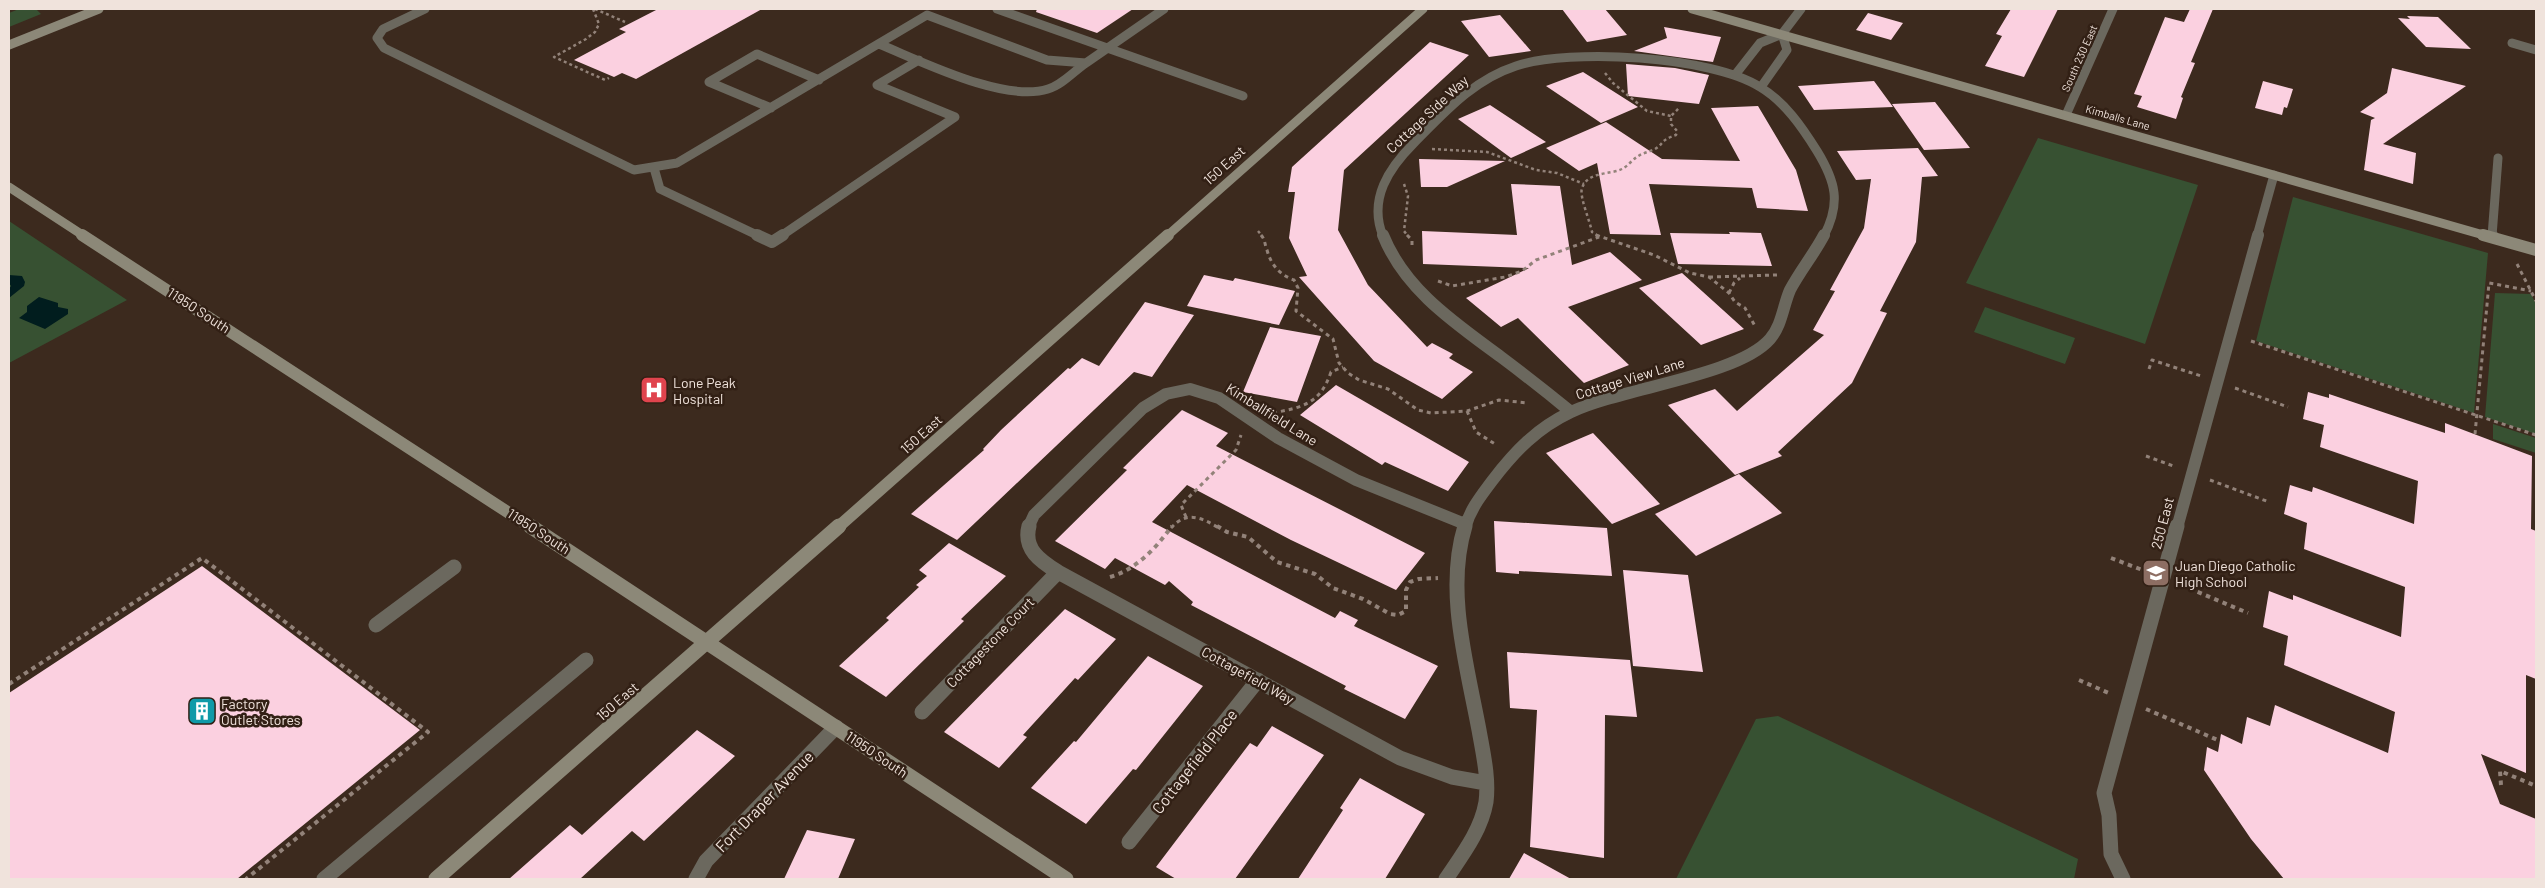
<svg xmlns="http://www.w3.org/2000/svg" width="2545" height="888" font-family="Barlow,sans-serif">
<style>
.green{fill:#375132}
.water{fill:#011d1e}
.building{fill:#fbd0e0}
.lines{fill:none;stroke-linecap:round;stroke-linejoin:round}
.path-far2{stroke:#928279;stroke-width:2.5;stroke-dasharray:3 3;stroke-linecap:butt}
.path-far1{stroke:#928279;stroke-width:3;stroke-dasharray:4 4;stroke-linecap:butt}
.path{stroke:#928279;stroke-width:4;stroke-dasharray:4.5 4.5;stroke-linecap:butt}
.lane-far2{stroke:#6b685e;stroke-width:9}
.lane-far1{stroke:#6b685e;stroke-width:12}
.lane{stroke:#6b685e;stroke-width:15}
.street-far2{stroke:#6b685e;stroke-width:9}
.street-far1{stroke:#6b685e;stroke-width:12}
.street{stroke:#6b685e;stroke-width:15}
.secondary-far2{stroke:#8c8878;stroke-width:9}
.secondary-far1{stroke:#8c8878;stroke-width:12}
.secondary{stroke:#8c8878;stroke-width:15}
.labels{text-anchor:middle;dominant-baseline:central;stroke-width:5;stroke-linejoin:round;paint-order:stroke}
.far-street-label{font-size:11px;fill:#f0e3dc;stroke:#322015}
.street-label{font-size:14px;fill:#f0e3dc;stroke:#322015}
.poi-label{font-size:14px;fill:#f0e3dc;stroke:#322015;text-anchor:start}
.near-street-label{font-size:16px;fill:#f0e3dc;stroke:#322015}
</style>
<rect width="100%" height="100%" fill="#3c2a1e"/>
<path class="green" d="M19 9H36L41 14 9 27V13Z
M2038 138 2198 185 2145 344 1966 283Z
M2293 197 2488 253 2474 413 2256 341Z
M9 221 127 300 9 363Z
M2495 293 2531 294 2536 304V434L2485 417Z
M1985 307 2075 338 2065 364 1974 332Z
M2493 424 2536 438V453L2493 439Z
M1778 716 2078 859 2074 879H1676L1756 719Z"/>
<path class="water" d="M9 275 22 276 25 282 24 286 9 298V289L11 286 9 283Z
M39 297 58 303V307L68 309V314L45 329 19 318 27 312V306Z"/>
<path class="building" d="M658 9H762L636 79 622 73 614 77 574 60 626 32 619 29Z
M1037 9H1133L1097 33 1036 12Z
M1562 9H1605L1627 35 1587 42Z
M2011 9H2058L2024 77 1985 66 2002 36 1996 34Z
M2190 9H2213L2191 62 2195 63 2181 97 2183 98 2176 119 2137 107 2142 96 2134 94 2165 17 2184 22Z
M1868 13 1903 23 1891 40 1856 30Z
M1500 15 1531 51 1489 57 1461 21Z
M2407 16 2438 17 2471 49 2426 47 2398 18 2410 19Z
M1664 27 1721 37 1713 62 1634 51 1667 38Z
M1430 42 1469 55 1344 170 1338 230 1368 285 1427 347 1432 343 1453 354 1449 358 1473 372 1442 399 1374 361 1299 277 1307 276 1289 238 1295 192H1288L1292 167Z
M1626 64 1675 68 1709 75 1699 104 1628 96Z
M2392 68 2466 86 2383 144 2416 153 2413 184 2364 170 2371 120 2375 118 2360 112 2387 93Z
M1583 72 1638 107 1601 123 1546 86Z
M1874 81 1893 107 1814 110 1798 86Z
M2263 81 2293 89 2287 108 2284 107 2282 115 2255 108Z
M1935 102 1970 148 1924 150 1892 104Z
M1490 105 1546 142 1511 158 1458 119Z
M1758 106 1796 170 1808 211 1757 208 1752 188 1649 184 1661 235 1610 234 1597 163 1579 171 1546 148 1606 122 1662 159 1740 161 1711 108Z
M1918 148 1938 176 1922 177 1916 242 1880 311 1887 313 1852 383 1778 452 1782 456 1735 475 1668 405 1715 389 1737 411 1824 335 1813 330 1835 291 1830 290 1864 228 1871 179 1856 180 1837 151Z
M1419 159 1505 161 1447 187H1421Z
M1511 184 1560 186 1572 265 1610 252 1642 280 1568 307 1629 365 1584 383 1518 318 1501 327 1466 298 1529 268 1423 264 1422 231 1517 235Z
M1729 232 1761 233 1772 266 1678 264 1670 233 1730 234Z
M1682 273 1744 329 1701 345 1639 288Z
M1204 275 1233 281 1235 278 1295 291 1279 325 1187 306Z
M1145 302 1194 315 1152 377 1134 372 957 540 911 514 984 450 983 449 1001 430 1068 368 1070 369 1082 358 1099 366Z
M1270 327 1321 336 1297 402 1243 392Z
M1336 385 1469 462 1448 491 1385 462 1382 465 1300 415Z
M2308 392 2329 398V394L2445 433V423L2532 456 2531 529 2536 531V679L2526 675V773L2481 754 2500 804 2536 819V879H2284L2251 839 2204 770 2207 747 2218 752 2221 734 2242 744 2247 717 2270 726 2275 705 2388 753 2395 712 2284 665 2288 636 2263 627 2269 591 2293 600V595L2401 637 2405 587 2304 549 2307 523 2284 514 2290 485 2312 492 2313 487 2414 524 2418 481 2320 447 2324 425 2303 419Z
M1182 410 1228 433 1216 446 1425 553 1396 590 1291 540 1187 485 1152 522 1335 618 1340 611 1358 620 1354 626 1438 666 1405 719 1344 689 1346 686 1191 605 1193 602 1169 581 1165 585 1115 558 1105 569 1055 541 1127 470 1123 468Z
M1593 433 1660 504 1612 524 1546 453Z
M1739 474 1782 513 1696 556 1655 514Z
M1494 521 1607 528 1612 576 1519 571V574L1496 572Z
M949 543 1006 576 961 619 964 621 886 697 839 666 889 620 886 618 919 587 916 585 927 576 919 570Z
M202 566 420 730 237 879H9V693Z
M1623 570 1688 575 1703 672 1633 666Z
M1065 609 1116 639 1078 680 1075 678 1023 735 1027 737 999 768 944 732Z
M1507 652 1630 660 1637 717 1605 715 1604 858 1530 847 1537 710 1510 708Z
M1148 656 1203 686 1136 770 1133 769 1086 824 1031 788 1074 741 1076 742Z
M1272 726 1324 755 1235 879H1176L1156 867 1250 743 1257 747Z
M697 730 735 756 644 841 632 831 580 879H509L570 825 582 835Z
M1360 778 1425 814 1385 879H1298L1343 810 1340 808Z
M807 830 855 839 838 879H784Z
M1524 853 1571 879H1509Z"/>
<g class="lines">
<path class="path-far2" d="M593 9 599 24 595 32 586 39 554 57 605 80 609 78
M595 9 625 22
M1605 73 1613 83 1647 111 1671 116
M1432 149 1487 152 1536 170 1557 173 1584 184
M1404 184 1408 196 1404 231 1408 236
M1258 231 1262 236
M1598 236 1592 232C1590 221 1579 196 1582 188 1588 171 1610 175 1622 169 1628 166 1632 160 1637 157 1642 153 1649 152 1655 149 1664 144 1660 140 1676 135L1677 131 1671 124V116L1679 108"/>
<path class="path-far1" d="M1261 235C1266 241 1264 243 1267 250 1271 265 1280 275 1294 280L1298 288 1296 311 1333 339 1339 363 1348 373 1359 380 1388 389 1418 410 1431 413 1467 411 1499 400 1528 403
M1407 235 1412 240V249
M1596 235 1654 255 1690 273 1709 277 1729 293 1735 302 1745 308 1756 328
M2517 264 2536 301
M1709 277 1777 275
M1438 281 1452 286 1505 277 1522 271 1536 260 1599 237
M1729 293 1734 283 1740 278
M2251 341 2536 435
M2149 369 2152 360 2201 376
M2235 388 2288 407
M1467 411 1476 432 1495 444
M1273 413C1303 407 1320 404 1331 372L1343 367
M2475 434 2489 283 2531 291
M2146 456 2176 467
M2210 480 2269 502
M1186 517 1181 505 1236 450 1241 435
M1171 528C1187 510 1202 518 1219 528"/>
<path class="path" d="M1217 526 1227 532 1248 537 1277 562 1315 574 1333 588 1363 599 1390 614 1398 615 1406 611V590L1410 582 1419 579 1438 578
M2111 558 2145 571
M1110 577C1137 569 1156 548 1172 526
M2181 585 2248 613
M2079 680 2111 694
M9 684 202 558 428 732 246 879
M2146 709 2220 741
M2501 785 2500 771 2536 786"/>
<path class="lane-far2" d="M425 9 383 29 377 38 384 48 634 170 677 163 927 15 1047 60 1086 63 1164 9
M997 9 1243 96
M879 44C921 61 1004 103 1048 89 1062 85 1074 71 1086 63
M771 108 709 82 757 54 819 80
M654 168 660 189 759 236
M781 236 955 117 877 85 919 60"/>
<path class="lane-far1" d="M757 235 772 242 783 235"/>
<path class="lane" d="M376 625 454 567
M324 879 586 660"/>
<path class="street-far2" d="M1782 34 1801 9
M2512 43 2536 50
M1735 75 1760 43 1782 34
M1761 87 1787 50 1782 34
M2066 115 2113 9
M1383 236C1368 199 1389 168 1414 143 1445 112 1473 80 1516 66 1570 48 1711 56 1760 87 1785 102 1802 127 1817 151 1836 182 1841 203 1824 236
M2257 236 2274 175
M2492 236 2498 158"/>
<path class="street-far1" d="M1383 235C1405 290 1455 323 1501 357 1525 375 1548 393 1571 412
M2492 237V235
M1571 412C1621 388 1738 376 1770 339 1782 325 1783 306 1790 290 1800 271 1814 254 1824 235
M1028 528 1034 515 1143 408 1166 394 1190 389 1219 398 1278 438 1356 480 1465 524
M1465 528C1470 509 1481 496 1492 481 1515 451 1537 428 1571 412
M2177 528 2258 235"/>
<path class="street" d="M1029 526C1023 549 1040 561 1058 572L1400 758 1452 777 1486 783
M922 712 1058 572
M1129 842 1258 680
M696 879 706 861 836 727
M1446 879C1462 855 1481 831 1486 802 1489 778 1483 753 1479 730 1467 665 1445 591 1465 526
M2123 879 2111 854 2109 815 2104 793 2177 526"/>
<path class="secondary-far2" d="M1692 9 2487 236
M9 45 99 9
M9 187 84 236
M1167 236 1423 9"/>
<path class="secondary-far1" d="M82 235 532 528
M2483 235 2536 250
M837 528 1168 235"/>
<path class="secondary" d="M530 526 1066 879
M436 879 839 526"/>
</g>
<defs>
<symbol id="hospital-square" viewBox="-11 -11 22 22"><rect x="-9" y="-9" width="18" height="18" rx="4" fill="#e0444e" stroke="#322015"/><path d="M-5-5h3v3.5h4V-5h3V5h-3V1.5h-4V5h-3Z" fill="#fff"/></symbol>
<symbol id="school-square" viewBox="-11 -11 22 22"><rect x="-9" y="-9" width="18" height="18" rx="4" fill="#8d6e63" stroke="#322015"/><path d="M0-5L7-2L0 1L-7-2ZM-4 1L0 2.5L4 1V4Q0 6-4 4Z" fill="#fff"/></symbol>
<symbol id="building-square" viewBox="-11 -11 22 22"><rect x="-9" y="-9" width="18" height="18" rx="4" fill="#0f9aa8" stroke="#322015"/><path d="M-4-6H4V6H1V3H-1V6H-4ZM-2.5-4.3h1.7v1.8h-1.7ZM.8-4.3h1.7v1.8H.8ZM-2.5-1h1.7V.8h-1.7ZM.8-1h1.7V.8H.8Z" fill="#fff"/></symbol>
</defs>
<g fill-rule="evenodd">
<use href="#hospital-square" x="638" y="374" width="32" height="32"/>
<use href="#school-square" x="2140" y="557" width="32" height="32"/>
<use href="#building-square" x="186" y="695" width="32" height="32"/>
</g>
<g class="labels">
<g class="far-street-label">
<text transform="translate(2079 58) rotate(-66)">South 230 East</text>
<text transform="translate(2118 117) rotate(16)">Kimballs Lane</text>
</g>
<g class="street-label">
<text transform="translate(1427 114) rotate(-43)">Cottage Side Way</text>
<text transform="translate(1224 165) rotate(-42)">150 East</text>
<text transform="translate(199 310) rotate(33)">11950 South</text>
<text transform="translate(1630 378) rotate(-17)">Cottage View Lane</text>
<text transform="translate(1272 414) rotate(32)">Kimballfield Lane</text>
<text transform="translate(921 434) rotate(-42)">150 East</text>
<text transform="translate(2162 523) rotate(-75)">250 East</text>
<text transform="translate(539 531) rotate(33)">11950 South</text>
<text transform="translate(990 642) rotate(-46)">Cottagestone Court</text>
<text transform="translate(1248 675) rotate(29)">Cottagefield Way</text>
<text transform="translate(617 701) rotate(-41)">150 East</text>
<text transform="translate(877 754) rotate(34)">11950 South</text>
</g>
<g class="poi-label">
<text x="673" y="382">Lone Peak<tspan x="673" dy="16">Hospital</tspan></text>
<text x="2175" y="565">Juan Diego Catholic<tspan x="2175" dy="16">High School</tspan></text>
<text x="221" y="703">Factory<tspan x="221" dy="16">Outlet Stores</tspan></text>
</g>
<g class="near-street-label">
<text transform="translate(1194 761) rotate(-52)">Cottagefield Place</text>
<text transform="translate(764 801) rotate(-46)">Fort Draper Avenue</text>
</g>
</g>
<rect width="2545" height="888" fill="none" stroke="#f0e3dc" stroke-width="20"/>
</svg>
